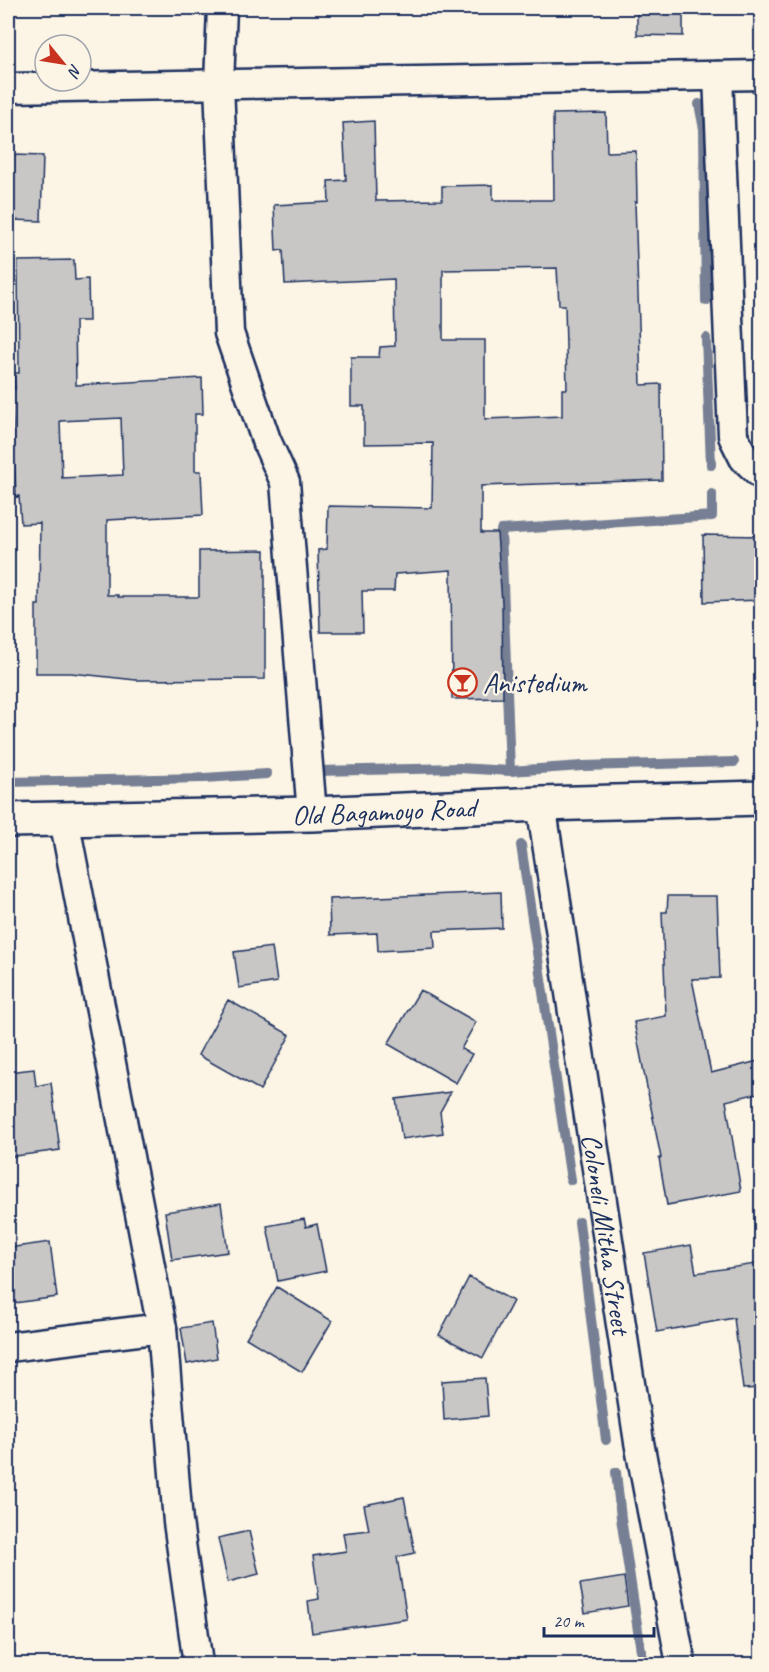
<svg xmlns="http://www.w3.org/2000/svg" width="769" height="1672" font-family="Caveat,sans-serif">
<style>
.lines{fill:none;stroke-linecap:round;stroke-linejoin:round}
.stream{stroke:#767f94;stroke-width:10}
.building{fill:#c8c7c6;stroke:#1b2f5e;stroke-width:1.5;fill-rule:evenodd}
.street-casing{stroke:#1b2f5e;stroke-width:33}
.primary-casing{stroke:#1b2f5e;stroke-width:38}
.street{stroke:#fcf5e5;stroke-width:28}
.primary{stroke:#fcf5e5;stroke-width:33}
.labels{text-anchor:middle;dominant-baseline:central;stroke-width:4.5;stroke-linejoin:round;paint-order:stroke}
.poi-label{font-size:28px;fill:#1b2f5e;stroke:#fcf5e5;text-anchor:start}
.street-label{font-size:28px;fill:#1b2f5e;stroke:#fcf5e5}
</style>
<rect width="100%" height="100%" fill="#fcf5e5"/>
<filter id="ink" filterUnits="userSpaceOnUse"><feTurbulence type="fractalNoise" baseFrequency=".0167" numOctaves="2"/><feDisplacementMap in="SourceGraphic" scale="12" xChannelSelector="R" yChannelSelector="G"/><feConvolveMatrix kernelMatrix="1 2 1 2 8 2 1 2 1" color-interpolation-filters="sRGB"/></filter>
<g filter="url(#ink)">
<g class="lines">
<path class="stream" d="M699 104 704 129 706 301
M706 338 711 465
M317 771 459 768 510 771 582 766 734 762
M510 771 501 530 712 516V494
M8 782 204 778 267 774
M521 845 571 1180
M579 1222 606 1440
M616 1472 621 1518 643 1664"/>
</g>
<path class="building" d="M637 8H683V36L637 35Z
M606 113 607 152 636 151 637 202H635L641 385 661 384 662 480 481 486V533H497L502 603 503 698 452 699 451 570 395 574 394 591H362L363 632H320L318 550 327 549 328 506 432 508 433 443 364 444V406H351V357H379L380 347 395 346 394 279 285 284 283 250 276 251 274 205 329 202 328 181 346 180 343 123 374 121 376 201 442 200V186L493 185V200H554L553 114ZM557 268 559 305H565L567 389H562V416L485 419V340H443V270Z
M14 155 43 156 41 221 11 220Z
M74 260 75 280 88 279 89 321H75L76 385 202 378 203 414H195V471H201L203 515 107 520V595H118V597H199V551L265 550V679L136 680 71 673H36V605H39L40 523 21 524 19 496 16 497 11 389H15L14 373H19L18 261ZM121 418 123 475 62 478 60 421Z
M703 535 762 536V600L704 602Z
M501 892 502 928 434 931 435 948 378 951 377 933 330 935 329 899Z
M668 896H717L720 978 692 979 711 1073 762 1060V1092L726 1101 741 1191 667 1205 659 1158H661L634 1022 666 1016 662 912H667Z
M272 947 277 982 239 988 234 952Z
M420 990 476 1022 461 1049 472 1054 456 1083 388 1044Z
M228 1000 290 1035 260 1090 198 1055Z
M34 1069 36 1086 51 1083 60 1150 8 1157V1072Z
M451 1092 440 1112 443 1133 402 1139 396 1099Z
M221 1203 228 1252 172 1260 165 1212Z
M304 1219 306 1227 317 1224 326 1271 278 1281 267 1226Z
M50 1242 57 1297 8 1304V1248Z
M691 1245 696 1273 762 1263V1388L743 1389 734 1318 657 1332 644 1253Z
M469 1277 513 1301 483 1358 439 1335Z
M277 1287 332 1321 302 1372 246 1338Z
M212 1323 217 1358 187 1364 181 1328Z
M485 1378 488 1416 444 1420 442 1381Z
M404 1497 415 1553 397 1557 407 1619 312 1633 308 1601 319 1599 313 1556 346 1551 343 1533 369 1530 364 1505Z
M249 1531 259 1574 228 1582 218 1538Z
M624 1577 628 1606 585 1613 580 1584Z"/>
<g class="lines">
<defs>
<g id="street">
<path d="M222 8 219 84 229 333 266 440 285 482 312 814"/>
<path d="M718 76 733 436 744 458 762 475"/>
<path d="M8 88 762 75"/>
<path id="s1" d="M541 804 639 1442 681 1664"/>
<path d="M64 819 162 1328 178 1522 198 1664"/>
<path d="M8 1347 162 1328"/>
</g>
<g id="primary">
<path id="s2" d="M8 820 312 814 541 804 762 798"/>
</g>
</defs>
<use href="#street" class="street-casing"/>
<use href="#primary" class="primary-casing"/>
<use href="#street" class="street"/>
<use href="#primary" class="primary"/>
</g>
</g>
<defs>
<symbol id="bar-ring" viewBox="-11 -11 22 22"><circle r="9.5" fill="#fcf5e5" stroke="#c8321e" stroke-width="1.5"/><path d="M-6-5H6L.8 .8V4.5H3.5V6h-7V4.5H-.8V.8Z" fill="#c8321e"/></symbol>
</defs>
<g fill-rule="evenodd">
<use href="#bar-ring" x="446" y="666" width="33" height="33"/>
</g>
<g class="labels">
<g class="poi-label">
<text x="483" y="682">Anistedium</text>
</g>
<g class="street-label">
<text stroke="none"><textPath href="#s2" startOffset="376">Old Bagamoyo Road</textPath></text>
<text stroke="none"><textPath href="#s1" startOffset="435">Coloneli Mitha Street</textPath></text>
</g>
</g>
<rect width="769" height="1672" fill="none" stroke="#fcf5e5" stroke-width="30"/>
<rect x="15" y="15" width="739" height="1642" fill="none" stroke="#1b2f5e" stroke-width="2" filter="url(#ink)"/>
<g transform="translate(63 63) rotate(120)"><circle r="28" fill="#fcf5e5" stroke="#a2a6af" stroke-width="1.5"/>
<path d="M0-4.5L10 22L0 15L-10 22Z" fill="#c8321e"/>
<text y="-9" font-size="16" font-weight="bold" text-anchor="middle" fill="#1b2f5e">N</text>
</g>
<path d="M544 1627v9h110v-9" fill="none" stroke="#1b2f5e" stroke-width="3"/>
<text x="553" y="1627" font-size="18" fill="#1b2f5e" stroke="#fcf5e5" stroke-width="4.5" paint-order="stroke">20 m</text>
</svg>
